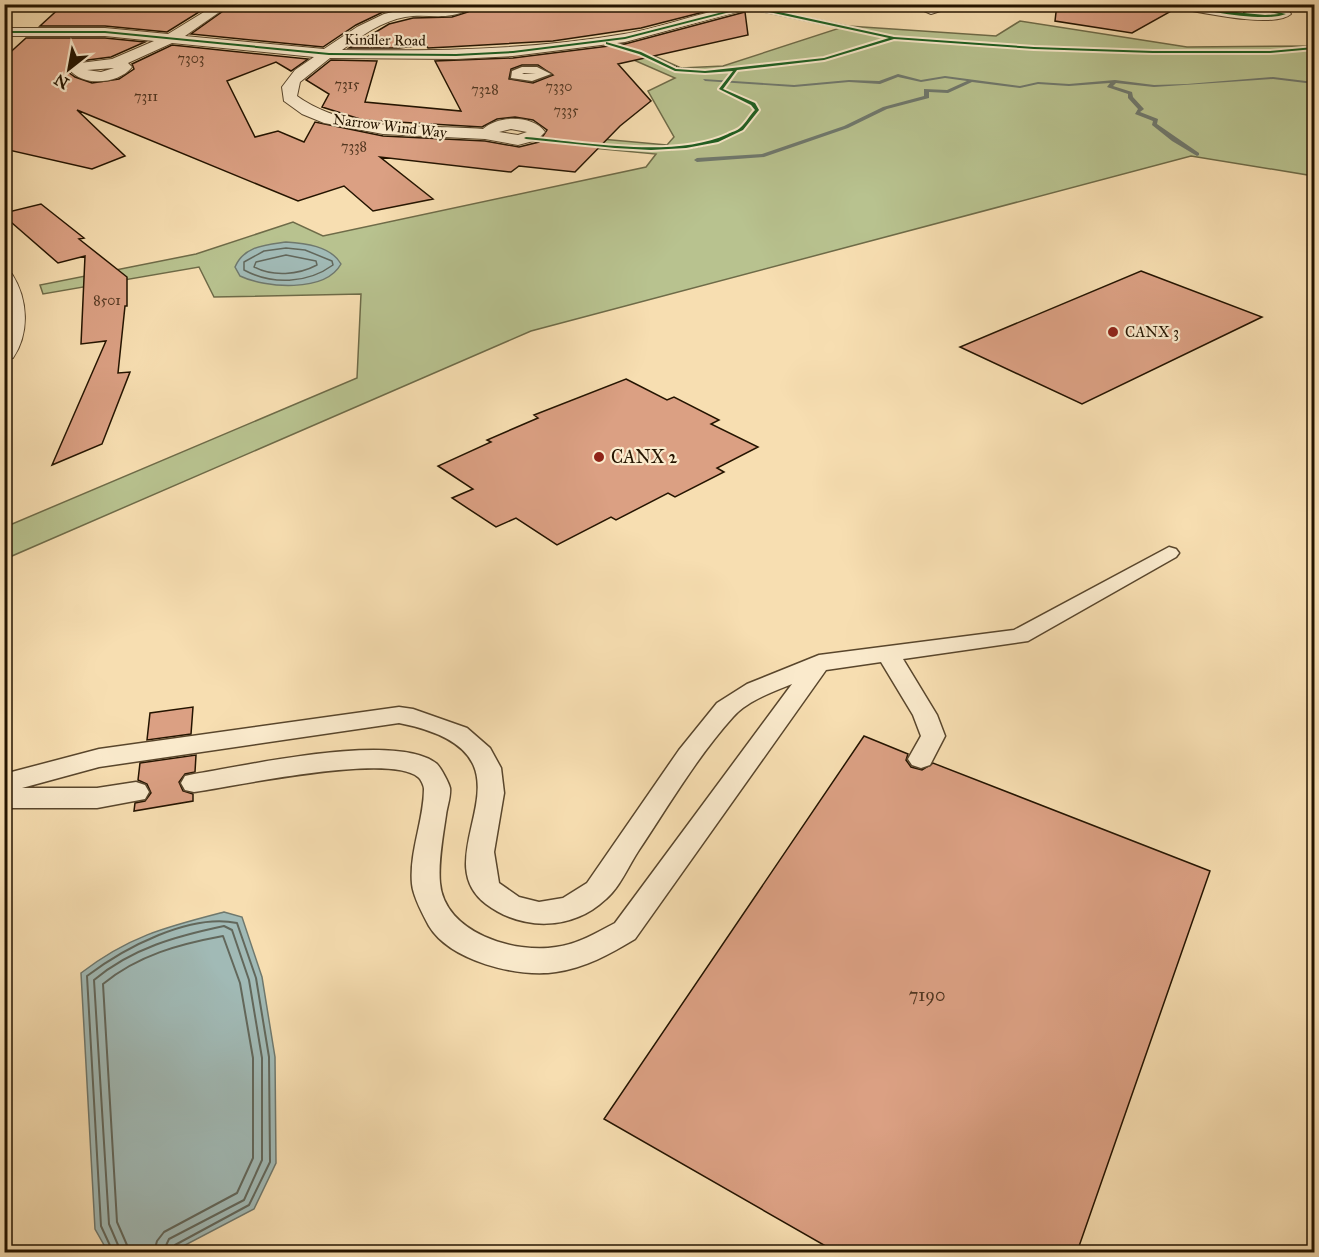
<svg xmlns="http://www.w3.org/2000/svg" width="1319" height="1257" font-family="'IM FELL Great Primer',serif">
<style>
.green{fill:#b8c28f;stroke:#6e6b48;stroke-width:1.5}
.water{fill:#a1bab6;stroke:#6f786d;stroke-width:1.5}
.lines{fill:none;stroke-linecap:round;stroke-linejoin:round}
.shore-far1{stroke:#62675b;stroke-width:1.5}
.shore{stroke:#62675b;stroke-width:2}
.stream{fill:#6f786d;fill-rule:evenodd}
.building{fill:#dba083;stroke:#241400;stroke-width:1.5;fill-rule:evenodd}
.lane-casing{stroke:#59462c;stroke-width:3}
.street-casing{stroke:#59462c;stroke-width:2}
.path-far1{stroke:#241400;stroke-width:1.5;stroke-dasharray:1 1.5;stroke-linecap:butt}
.path{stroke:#241400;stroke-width:2;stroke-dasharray:1 1.5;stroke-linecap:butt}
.lane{fill:#faeacc;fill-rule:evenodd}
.street{fill:#faeacc;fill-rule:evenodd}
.quiet{stroke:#8d6e63;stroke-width:5;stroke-dasharray:10 5;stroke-linecap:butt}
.cycleway-casing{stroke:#faeacc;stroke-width:4}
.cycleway{fill:#1b5e20;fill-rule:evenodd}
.poi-dot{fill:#8f2418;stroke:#faeacc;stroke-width:2}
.labels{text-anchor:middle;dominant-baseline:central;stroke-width:4.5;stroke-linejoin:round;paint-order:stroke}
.far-number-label{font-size:14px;fill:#523721}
.far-street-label{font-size:15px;fill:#241400;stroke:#faeacc}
.far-poi-label{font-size:15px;fill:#241400;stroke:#faeacc;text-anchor:start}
.poi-label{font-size:18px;fill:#241400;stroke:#faeacc;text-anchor:start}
.near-number-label{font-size:18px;fill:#523721}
</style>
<rect width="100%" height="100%" fill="#f7deb1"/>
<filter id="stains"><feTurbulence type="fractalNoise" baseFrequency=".00333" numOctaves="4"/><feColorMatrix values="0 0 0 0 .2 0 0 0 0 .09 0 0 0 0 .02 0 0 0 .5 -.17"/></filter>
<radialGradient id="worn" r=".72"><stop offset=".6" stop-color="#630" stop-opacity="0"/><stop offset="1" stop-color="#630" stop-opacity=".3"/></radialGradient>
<path class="green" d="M767 9 848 26 996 36 1020 21 1187 47 1314 46V176L1191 156 531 331 5 559V527L357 378 361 294 214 297 199 267 43 294 40 285 196 254 293 222 323 236 646 167 656 154 548 144 557 135 667 145 674 137 648 91 675 78 604 47 626 43 681 68 723 66 840 28 759 11Z"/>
<path class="water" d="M286 242C304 243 331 246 341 264 325 293 265 288 240 276L235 267C244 246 265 245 286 242Z
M224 912 242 917 262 977 275 1057 276 1163 254 1209 172 1252H108L95 1229 81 973C129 936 166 927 224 912Z"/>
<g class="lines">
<path class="shore-far1" d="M286 248 305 250 332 261 333 265C307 284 272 285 244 270V262L264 251Z
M286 255 316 261 317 265C298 275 273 277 254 267L256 262Z"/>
<path class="shore" d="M113 1252 101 1226 87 976C124 948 190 913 237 923L256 978 269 1057 270 1162 249 1205 175 1245 171 1252
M121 1252 109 1224 94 980C132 948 177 936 224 926L232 930 249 980 262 1058V1160L244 1200 169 1239 163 1252
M130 1252 117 1222 103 984C138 955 180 944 223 936L240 983 253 1058V1158L237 1193 164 1232 157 1241 154 1252"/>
<path class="stream" d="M898 74 921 80 945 76 1020 86 1038 82 1069 84 1115 80 1154 85 1187 84 1273 77 1314 82V84L1273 79 1154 87 1116 83 1113 86 1132 92 1133 97 1144 109 1140 112 1158 119 1157 124 1199 153V155L1197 156 1172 141 1152 125 1153 121 1135 114 1138 109 1128 98V94L1107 87 1110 83 1069 86 1038 84 1020 88 972 82 948 93 929 92V98L887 109 848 128 764 157 697 162 694 160 697 158 762 154 844 126 883 107 924 96V89L947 90 967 81 945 78 921 82 898 77 880 84 849 82 794 87 705 81 703 79 794 85 849 80 879 81Z"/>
</g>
<path class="building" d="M64 4H212L167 32 105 26H40Z
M233 4H448V5L410 6 383 12 356 25 323 47 191 34Z
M469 4H735L641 28 553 41 448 47 428 48 426 45 399 48H349L389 24 413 18 452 17 468 12Z
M1057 4H1169L1175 9 1132 33 1055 21Z
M745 12 748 35 618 64 651 101 620 126 575 172 519 166 511 172 380 157 433 199 373 211 344 186 298 201 77 110 125 156 92 169 4 149V58L26 38H105L145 42 111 57 80 61 69 68 68 72 75 77 92 83 119 79 134 69 132 64 172 45 308 59 291 71 276 62 227 81 255 137 278 131 304 142 315 122 383 136 485 141 519 147 539 142 547 130 533 120 515 117 497 119 482 127 363 120 322 107 329 94 306 80 331 60 377 61 365 102 461 111 435 61 513 58 625 44ZM522 65H538L553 75 533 83 509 79 511 69Z
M41 204 84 238 79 239 127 277V306H125L118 373 130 372 102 444 52 465 106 341 81 344 85 256 58 263 4 216V213Z
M1141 271 1262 317 1082 404 960 347Z
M626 379 667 400 674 397 719 420 711 424 758 447 717 468 724 472 675 497 668 493 616 520 611 517 557 545 516 518 496 527 452 498 473 489 438 466 491 442 487 440 538 418 534 415Z
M193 707 191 734 147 740 150 713Z
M864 736 908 754 906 760 911 767 922 770 933 763 1210 871 1077 1252H836L604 1119Z
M196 755 195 772 185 774 179 782 183 791 193 794V801L134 811 135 803 145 801 151 793 147 784 138 780 140 763Z"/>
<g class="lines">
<defs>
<path id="lane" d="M522 67H537L551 74 532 81 511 78 512 71ZM522 74 524 73 536 74Z
M1169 547 1176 549 1179 553 1176 557 1028 641 903 659 937 715 945 736 930 765 921 768 912 765 908 759 921 736 913 715 881 662 826 670 635 939C610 954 585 968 556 972 518 978 450 961 429 926 423 915 413 896 412 884 409 852 424 820 424 789 424 786 421 779 418 777 388 753 236 786 194 792L185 790 181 783 185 776 194 774C246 766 396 731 437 764 441 768 449 783 450 788 451 796 447 807 446 815 443 836 438 862 440 883 444 933 515 954 556 947 578 944 596 933 615 923L792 684C772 692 747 701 733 717 697 757 669 805 639 850 629 865 620 887 606 899 572 931 522 931 486 904 419 853 555 754 399 723L99 767 22 788H97L136 782 145 785 149 792 145 799 97 808H4V774L99 749 399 707 413 709 467 728 490 748 501 768 504 793 494 852 499 883 519 897 539 902 563 898 587 883 679 750 717 703 747 684 819 655 1014 630Z"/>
<path id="street" d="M217 4H231L185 36 324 49 357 27 384 14 410 8 452 7 450 4H467V10C446 21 427 13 405 17 382 21 361 36 342 50 436 51 530 50 624 34 672 26 717 4 766 4L625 42 513 56 456 59 330 58 300 82 297 96C350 134 422 124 483 129 498 115 533 115 545 132L537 140 518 145 485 139 383 134 324 123 302 114 284 101 282 87 295 70 314 57 172 43 128 63 132 67C119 84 83 87 70 70L80 63 112 59 154 41 105 36H4V28H105L168 34ZM114 68 101 72 87 70ZM511 129 527 132 518 135 499 132Z
M908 4H952L953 7 931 14Z
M1171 4H1204L1239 10 1259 4 1289 11 1291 14C1274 29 1200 12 1177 8Z
M4 273 12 274C28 299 30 333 13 358L4 360Z"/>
</defs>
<use href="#lane" class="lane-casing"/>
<use href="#street" class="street-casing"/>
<path class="path-far1" d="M1306 8 1314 7
M782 14 892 38
M648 56C680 73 700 70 735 69
M755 106 721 89 736 69 824 59 894 38 1034 48 1153 52H1270L1314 48"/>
<path class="path" d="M561 141C612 147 700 162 743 128 748 124 753 116 757 110L754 105"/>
<use href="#lane" class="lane"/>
<use href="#street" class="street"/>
<path class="quiet" d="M4 283H7"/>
<defs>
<path id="cycleway" d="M754 4H761L625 39 513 53 456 56 329 55 105 33H4V31H105L329 53 456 54 513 51 625 37Z
M1176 4H1186L1243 13V11L1257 7 1286 14C1264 23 1200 10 1176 4ZM1257 9 1279 14 1265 15 1244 13Z
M761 8 894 37 1034 47 1153 51H1270L1314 47V49L1270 53H1153L1034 49 894 39 824 60 737 70 723 89 755 103 759 110 743 130 718 142 686 148 651 150 615 148 526 139 524 138 526 137C583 142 675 159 728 134 731 132 737 131 740 128 746 123 750 115 755 110L751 105 719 89 733 71 705 73 675 71 639 54 606 44V42L641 52 676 69 705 71 824 58 889 38 760 10Z"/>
</defs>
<use href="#cycleway" class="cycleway-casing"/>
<use href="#cycleway" class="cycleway"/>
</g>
<g class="poi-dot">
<circle cx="1113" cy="332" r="6"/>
<circle cx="599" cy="457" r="6"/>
</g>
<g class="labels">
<g class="far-number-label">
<text x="191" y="58">7303</text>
<text x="347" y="84">7315</text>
<text x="559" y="86">7330</text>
<text x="485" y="89">7328</text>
<text x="146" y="96">7311</text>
<text x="566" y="110">7335</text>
<text x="354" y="146">7338</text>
<text x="107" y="300">8501</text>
</g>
<g class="far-street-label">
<text transform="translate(385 40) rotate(1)">Kindler Road</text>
<text transform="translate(390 126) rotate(7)">Narrow Wind Way</text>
</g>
<g class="far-poi-label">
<text x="1125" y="332">CANX 3</text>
</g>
<g class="poi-label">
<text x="611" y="457">CANX 2</text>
</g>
<g class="near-number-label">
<text x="927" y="995">7190</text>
</g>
</g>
<rect width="1319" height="1257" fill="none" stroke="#f7deb1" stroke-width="24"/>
<rect x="6" y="6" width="1307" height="1245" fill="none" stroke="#241400" stroke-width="3"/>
<rect x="12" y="12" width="1295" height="1233" fill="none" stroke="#241400" stroke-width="1.5"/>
<g transform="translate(69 69) rotate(211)" stroke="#faeacc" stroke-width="4.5" paint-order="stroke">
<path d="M0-4.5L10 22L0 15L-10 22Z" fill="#241400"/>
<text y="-9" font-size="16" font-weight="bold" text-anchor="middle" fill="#241400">N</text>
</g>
<rect width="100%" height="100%" filter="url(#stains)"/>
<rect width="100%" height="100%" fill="url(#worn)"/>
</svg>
